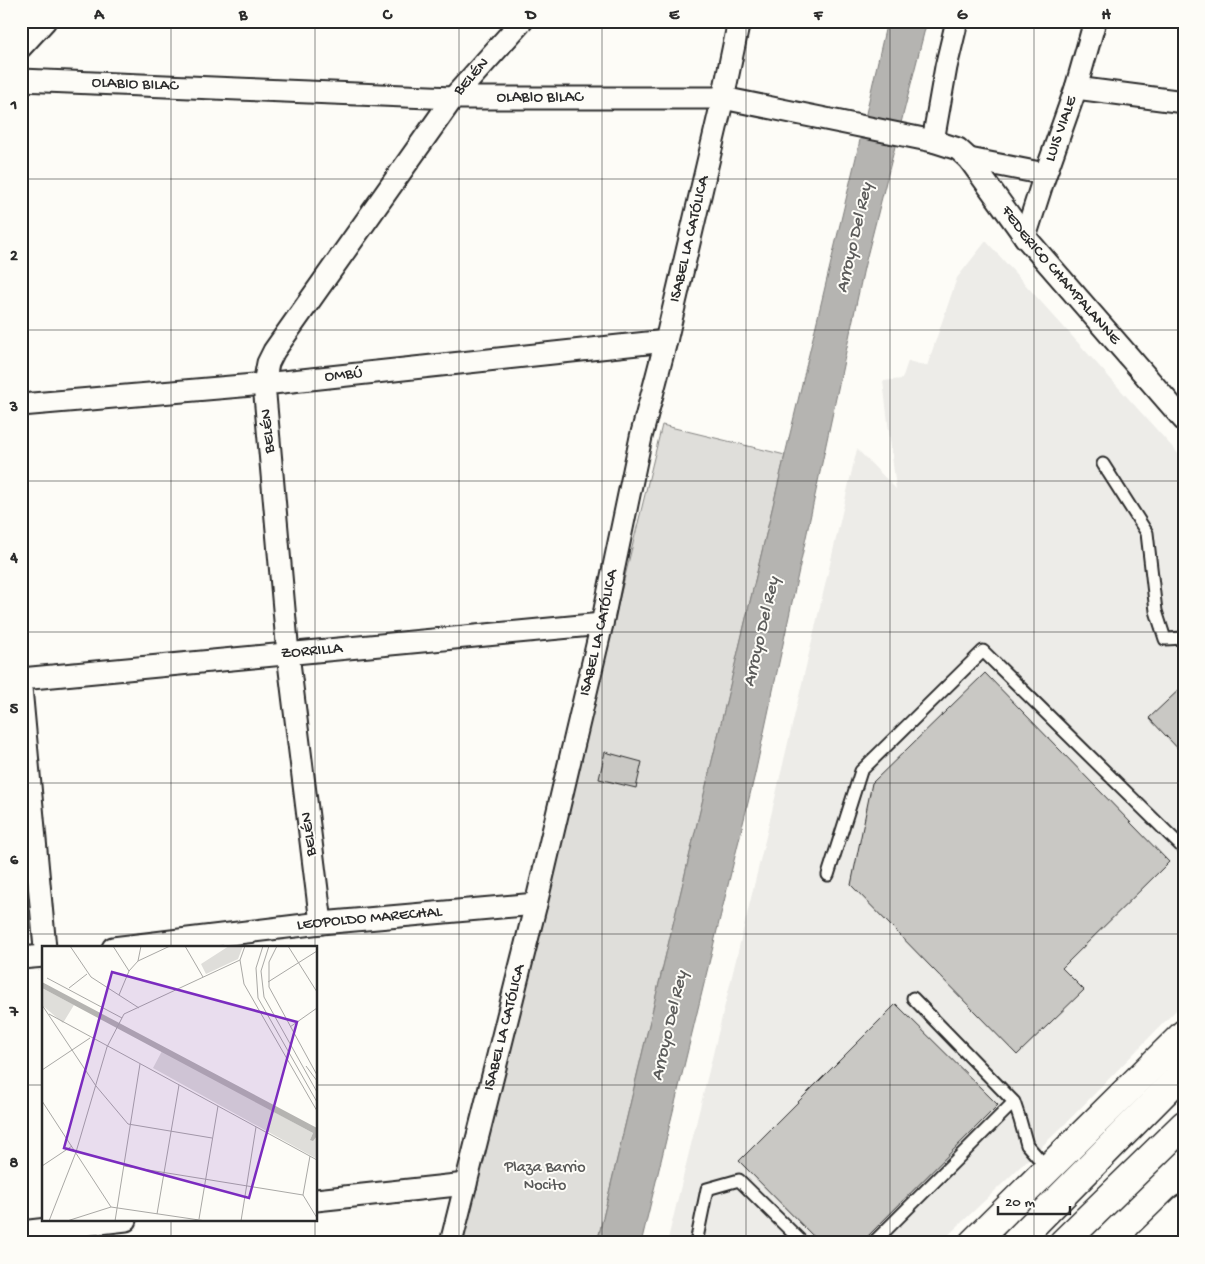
<svg xmlns="http://www.w3.org/2000/svg" width="1205" height="1264" font-family="'Gochi Hand',sans-serif">
<style>
.built{fill:#edece8}
.green{fill:#dfdeda;stroke:#858482}
.water{fill:#b5b4b1;stroke:#7e7d7b}
.building{fill:#c9c8c4;stroke:#2b2b2b}
.lines{fill:none;stroke-linecap:round;stroke-linejoin:round}
.lane-casing{stroke:#2b2b2b;stroke-width:15}
.street-casing{stroke:#2b2b2b;stroke-width:25}
.secondary-casing{stroke:#2b2b2b;stroke-width:31}
.highway-casing{stroke:#2b2b2b;stroke-width:31}
.lane{stroke:#fdfcf7;stroke-width:11}
.street{stroke:#fdfcf7;stroke-width:21}
.secondary{stroke:#fdfcf7;stroke-width:28}
.highway{stroke:#fdfcf7;stroke-width:28}
.grid{fill:none;stroke:#2b2b2b;stroke-width:1;stroke-opacity:0.55}
.labels{text-anchor:middle;dominant-baseline:central;stroke-width:4;stroke-linejoin:round;paint-order:stroke}
.street-label{font-size:16px;fill:#2b2b2b;stroke:#fdfcf7}
.park-label{font-size:16px;fill:#585857;stroke:#fdfcf7}
.water-label{font-size:18px;font-style:italic;fill:#5b5b5a;stroke:#fdfcf7}
.inset-road{fill:none;stroke:#a9a8a5;stroke-width:1}
.view{fill:#7b2cbf;fill-opacity:0.15;stroke:#7b2cbf;stroke-width:2.5}
.inset-edge{fill:none;stroke:#2b2b2b;stroke-width:2.5}
.neatline{fill:none;stroke:#2b2b2b;stroke-width:2}
.grid-label{font-size:16px;text-anchor:middle;font-weight:bold;fill:#2b2b2b}
</style>
<rect width="100%" height="100%" fill="#fdfcf7"/>
<filter id="ink" filterUnits="userSpaceOnUse"><feTurbulence type="fractalNoise" baseFrequency=".02" numOctaves="2"/><feDisplacementMap in="SourceGraphic" scale="10" xChannelSelector="R" yChannelSelector="G"/><feConvolveMatrix kernelMatrix="1 2 1 2 8 2 1 2 1" color-interpolation-filters="sRGB"/></filter>
<g filter="url(#ink)">
<path class="built" d="M986 241 1184 460V1002L1061 1128 940 1243H667L768 828 857 449 896 489 883 381 902 379 908 361 927 366 957 278Z"/>
<path class="green" d="M662 425 785 455 597 1243H462Z"/>
<path class="water" d="M887 21H927L864 268 755 774 641 1243H597L857 153Z"/>
<path class="building" d="M985 673 1169 862 1062 968 1084 990 1017 1055 851 885 872 783Z
M1184 685V755L1149 718Z
M605 752 642 762 636 788 599 779Z
M896 1004 998 1105 861 1243H820L739 1161Z"/>
<g class="lines">
<defs>
<path id="lane" d="M1103 464 1147 533 1156 611 1165 639 1184 638
M828 875 861 771 983 651 1184 849
M913 998 1014 1102 1020 1120 1027 1145 1048 1169
M696 1243 707 1189 739 1180 803 1243
M873 1243 1014 1102"/>
<g id="street">
<path d="M21 47 45 21"/>
<path id="s1" d="M21 80 453 98H723L933 141 958 149 969 159 1025 237 1184 420"/>
<path d="M1076 88 1184 102"/>
<path d="M933 141 946 67 957 21"/>
<path d="M969 159 1045 174"/>
<path id="s2" d="M1025 237 1042 184 1076 88 1095 21"/>
<path id="s3" d="M21 405 264 384 666 341"/>
<path id="s4" d="M21 679 602 624"/>
<path d="M21 688 45 948"/>
<path id="s5" d="M321 923 288 654 264 384 268 363 274 351 453 98 522 21"/>
<path id="s6" d="M113 948 321 923 536 904"/>
<path d="M21 958 44 956"/>
<path d="M316 1200 466 1184"/>
<path d="M1163 1229 1178 1243"/>
<path d="M21 1232 126 1220"/>
<path id="s7" d="M451 1243 536 904 602 624 641 437 666 341 723 98 739 21"/>
</g>
<path id="secondary" d="M973 1243 1184 1034
M1149 1243 1184 1209"/>
<path id="highway" d="M1015 1243 1184 1072
M1063 1243 1184 1125"/>
</defs>
<use href="#lane" class="lane-casing"/>
<use href="#street" class="street-casing"/>
<use href="#secondary" class="secondary-casing"/>
<use href="#highway" class="highway-casing"/>
<use href="#lane" class="lane"/>
<use href="#street" class="street"/>
<use href="#secondary" class="secondary"/>
<use href="#highway" class="highway"/>
</g>
</g>
<path class="grid" d="M171 21V948M315 21V948M459 21V1243M602 21V1243M746 21V1243M890 21V1243M1034 21V1243M21 179H1184M21 330H1184M21 481H1184M21 632H1184M21 783H1184M21 934H1184M21 1085H44M316 1085H1184M171 1220V1243M315 1220V1243"/>
<g class="labels">
<g class="street-label">
<text stroke="none"><textPath href="#s5" startOffset="915">BELÉN</textPath></text>
<text stroke="none"><textPath href="#s1" startOffset="114">OLABIO BILAC</textPath></text>
<text stroke="none"><textPath href="#s1" startOffset="519">OLABIO BILAC</textPath></text>
<text stroke="none"><textPath href="#s2" startOffset="114">LUIS VIALE</textPath></text>
<text stroke="none"><textPath href="#s7" startOffset="1032">ISABEL LA CATÓLICA</textPath></text>
<text stroke="none"><textPath href="#s1" startOffset="1106">FEDERICO CHAMPALANNE</textPath></text>
<text stroke="none"><textPath href="#s3" startOffset="324">OMBÚ</textPath></text>
<text transform="translate(269 431) rotate(-95)">BELÉN</text>
<text stroke="none"><textPath href="#s7" startOffset="628">ISABEL LA CATÓLICA</textPath></text>
<text stroke="none"><textPath href="#s4" startOffset="292">ZORRILLA</textPath></text>
<text transform="translate(310 834) rotate(-97)">BELÉN</text>
<text stroke="none"><textPath href="#s6" startOffset="258">LEOPOLDO MARECHAL</textPath></text>
<text stroke="none"><textPath href="#s7" startOffset="222">ISABEL LA CATÓLICA</textPath></text>
</g>
<g class="park-label">
<text x="545" y="1168">Plaza Barrio<tspan x="545" dy="18">Nocito</tspan></text>
</g>
<g class="water-label">
<text transform="translate(855 238) rotate(-77)">Arroyo Del Rey</text>
<text transform="translate(762 632) rotate(-77)">Arroyo Del Rey</text>
<text transform="translate(670 1026) rotate(-77)">Arroyo Del Rey</text>
</g>
</g>
<g transform="translate(42 946)">
<rect width="275" height="275" fill="#fdfcf7"/>
<path d="M187 0H201L196 13 164 28 159 18ZM0 42 32 59 21 77 0 59ZM120 105 271 187 268 194 275 190V213L111 122Z" fill="#dfdeda"/>
<path d="M0 36 275 182V190L271 195 268 194 271 187 0 42Z" fill="#b5b4b1"/>
<path class="inset-road" d="M28 0 49 31 97 62M71 0 87 25M143 0 161 31M203 0 198 14 202 38 275 165M221 0 214 22 216 52 275 156M227 0 219 25 222 51 275 146M235 0 227 16V41L275 129M246 0 275 46M96 15 128 0M5 32 80 72M226 36 275 5M27 42 45 28M77 49 87 25 96 15 99 0M0 59 54 140 86 178 170 192M7 68 275 214M248 81 275 62M264 120 275 135M0 124 48 92M0 155 69 261M268 210 261 249 275 272M0 220 30 200M82 220 261 249M115 268 137 139M157 273 176 160M7 275 34 206 65 101 82 68 198 14M25 275 69 261 164 275M73 275 98 118M199 275 214 181"/>
<path class="view" d="M70 26 255 76 207 252 22 202Z"/>
<rect width="275" height="275" class="inset-edge"/>
</g>
<rect width="1205" height="1264" fill="none" stroke="#fdfcf7" stroke-width="55"/>
<path d="M998 1206v8h72v-8" fill="none" stroke="#2b2b2b" stroke-width="2.5"/>
<text x="1005" y="1206" font-size="15" fill="#2b2b2b" stroke="#fdfcf7" stroke-width="4" paint-order="stroke">20 m</text>
<rect x="28" y="28" width="1150" height="1208" class="neatline"/>
<g class="grid-label">
<text x="99" y="19">A</text>
<text x="243" y="19">B</text>
<text x="387" y="19">C</text>
<text x="531" y="19">D</text>
<text x="674" y="19">E</text>
<text x="818" y="19">F</text>
<text x="962" y="19">G</text>
<text x="1106" y="19">H</text>
<text x="14" y="109">1</text>
<text x="14" y="260">2</text>
<text x="14" y="411">3</text>
<text x="14" y="562">4</text>
<text x="14" y="713">5</text>
<text x="14" y="864">6</text>
<text x="14" y="1016">7</text>
<text x="14" y="1167">8</text>
</g>
</svg>
